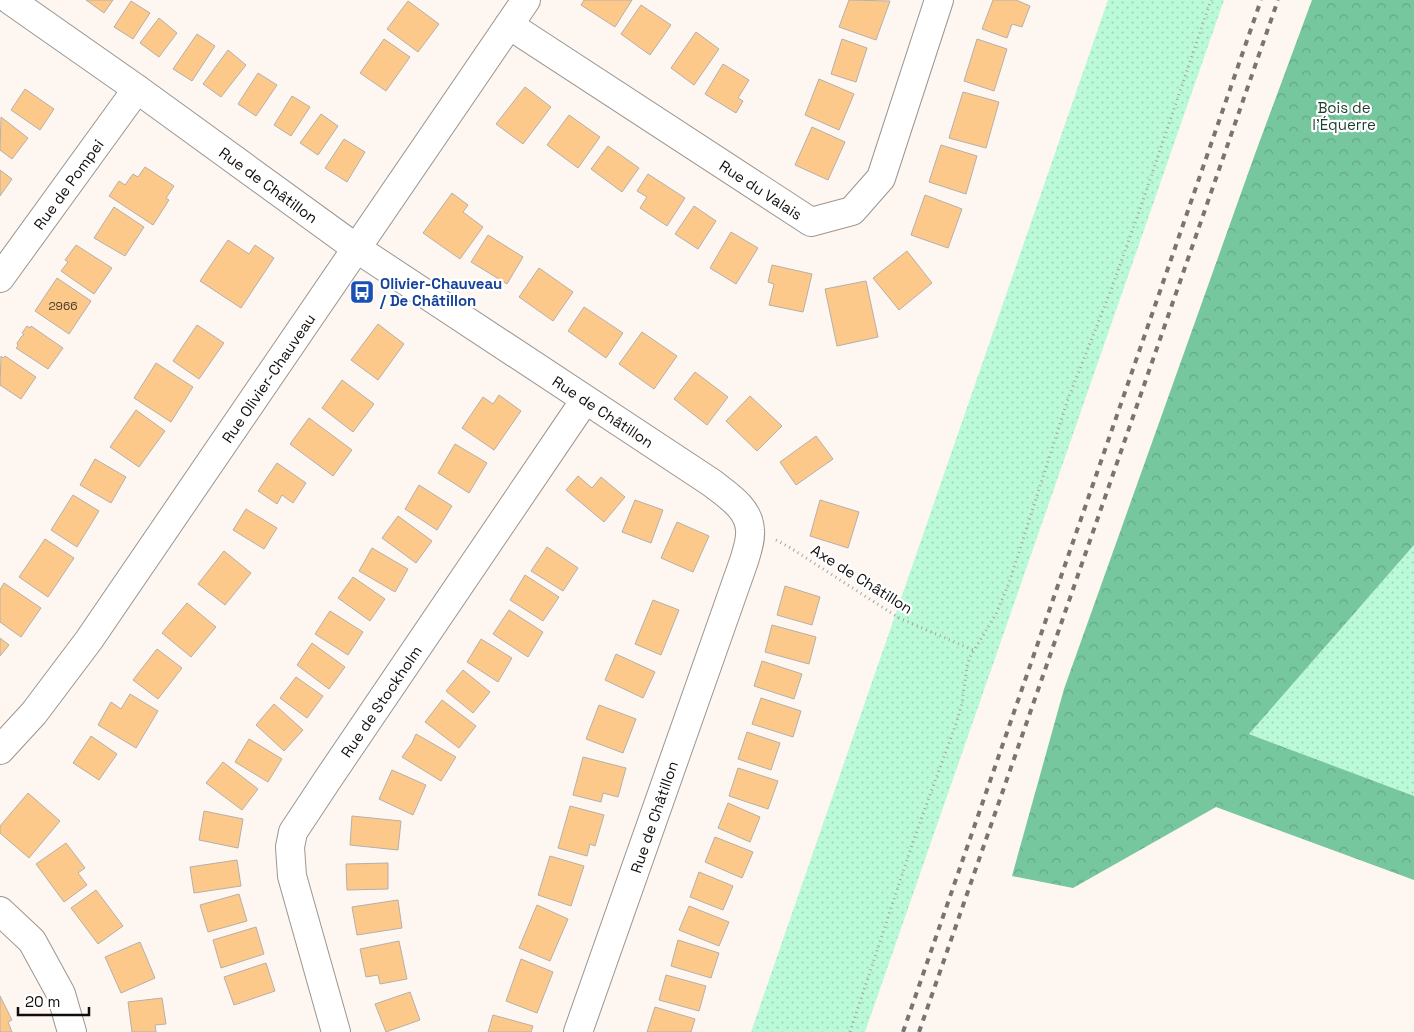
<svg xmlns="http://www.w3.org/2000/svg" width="1414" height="1032" font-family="'Space Grotesk',sans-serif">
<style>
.grass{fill:url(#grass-dots)}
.forest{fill:url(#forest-crowns)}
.building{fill:#fdc98b;stroke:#b5b0aa}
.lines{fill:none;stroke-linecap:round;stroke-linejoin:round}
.minor-casing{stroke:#9c9590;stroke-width:30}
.path{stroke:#a8a39f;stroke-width:3;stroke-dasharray:1 4;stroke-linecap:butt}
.minor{stroke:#fff;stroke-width:28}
.rail{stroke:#797471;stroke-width:4;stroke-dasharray:6 6;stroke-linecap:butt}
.labels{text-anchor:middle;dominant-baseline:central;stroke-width:4.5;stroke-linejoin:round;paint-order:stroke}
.number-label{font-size:12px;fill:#4b3c2c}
.park-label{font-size:15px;fill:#1b3e2d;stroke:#fff}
.street-label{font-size:15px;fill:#100d0c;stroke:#fff}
.transit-label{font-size:15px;font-weight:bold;fill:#164399;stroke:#fff;text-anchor:start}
</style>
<defs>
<pattern id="grass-dots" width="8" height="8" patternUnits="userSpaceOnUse" patternTransform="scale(1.25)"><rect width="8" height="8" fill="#bbfad8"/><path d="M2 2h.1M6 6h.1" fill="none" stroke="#a0d5b8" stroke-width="1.8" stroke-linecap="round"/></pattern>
<pattern id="forest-crowns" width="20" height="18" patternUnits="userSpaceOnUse" patternTransform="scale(1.25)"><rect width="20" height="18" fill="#76c69e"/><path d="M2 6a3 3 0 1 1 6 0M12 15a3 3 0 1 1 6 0" fill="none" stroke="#65a987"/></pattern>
</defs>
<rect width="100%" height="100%" fill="#fdf6f1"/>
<path class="grass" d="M1108 0H1224L865 1032H751Z
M1414 545V796L1249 734Z"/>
<path class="forest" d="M1312 0H1414V545L1249 734 1414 796V880L1216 807 1073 888 1012 876 1064 689 1255 154Z"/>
<path class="building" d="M86 0H113L104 13Z
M584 0H632L615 27 581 5Z
M849 0 890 1 876 40 839 27Z
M993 0H1016L1030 6 1022 27 1012 24 1007 38 982 29Z
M131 1 150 13 133 39 114 27Z
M408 1 439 24 418 52 387 29Z
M641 5 671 25 650 55 621 34Z
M159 18 177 33 159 57 140 43Z
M696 32 719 49 694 85 671 68Z
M197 34 215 46 192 81 173 69Z
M384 39 410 57 386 91 360 73Z
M842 39 867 48 856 82 831 74Z
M977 39 1007 49 994 91 964 81Z
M228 50 246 65 221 97 203 84Z
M723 64 749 80 738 98 743 101 736 113 705 94Z
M258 73 277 85 256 116 238 104Z
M819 79 854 94 839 130 805 115Z
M525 87 551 107 523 144 496 124Z
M25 89 54 109 40 130 11 110Z
M963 92 999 102 986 148 949 138Z
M292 96 310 107 291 136 274 125Z
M321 114 338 126 318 155 300 143Z
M569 115 600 137 578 168 547 145Z
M1 117 28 138 12 159 0 150Z
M812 127 845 142 828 180 795 165Z
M344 139 365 152 347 182 325 168Z
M941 145 977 156 966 194 929 182Z
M608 146 639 168 622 192 591 169Z
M145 167 174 186 166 198 169 200 153 225 109 196 119 181 125 185 133 174 138 177Z
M0 170 12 179 0 196Z
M648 174 685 198 667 226 640 208 647 197 637 191Z
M452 193 468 205 463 212 483 227 460 259 423 233Z
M925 195 962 209 948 248 911 235Z
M694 206 716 221 698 249 675 234Z
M114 207 144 227 125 256 94 238Z
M731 232 758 248 736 284 710 268Z
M488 235 523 257 507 284 471 262Z
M228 240 249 254 255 245 274 258 241 308 200 281Z
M76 245 112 268 94 294 61 271 68 262 65 260Z
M907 251 932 283 899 310 873 278Z
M772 265 812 274 803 312 769 305 774 284 768 282Z
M539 268 573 292 553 321 519 297Z
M57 278 91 301 69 334 35 311Z
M866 281 878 337 837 346 825 289Z
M584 307 623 333 606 358 568 331Z
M378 324 404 344 378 380 351 360Z
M197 325 224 343 199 379 173 361Z
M27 326 30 328 31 326 63 348 48 369 16 348 18 346 17 343 22 336 24 335 22 333Z
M642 332 677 356 654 389 619 364Z
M1 356 3 358 5 356 36 377 21 399 0 385Z
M156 363 193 387 171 422 134 398Z
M695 372 728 397 707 425 674 399Z
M342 380 374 404 353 432 322 408Z
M499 395 521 411 494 450 462 428 483 397 493 404Z
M750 396 782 426 757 451 726 421Z
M136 410 165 431 139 467 110 447Z
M309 418 352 450 333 476 290 444Z
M816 436 833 459 796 485 780 462Z
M455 444 487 463 469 493 438 473Z
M95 459 126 477 111 503 80 485Z
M277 463 306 483 293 503 282 495 277 504 258 491Z
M578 476 592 488 601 477 625 497 604 522 566 490Z
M419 485 452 506 437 530 405 509Z
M73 495 99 511 77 547 51 530Z
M635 500 663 510 651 543 622 532Z
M820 500 859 512 848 548 810 536Z
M246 509 277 528 264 549 233 530Z
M398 516 432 541 416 563 382 538Z
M677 522 709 536 693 572 661 558Z
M45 539 74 558 48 597 19 577Z
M547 547 578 568 563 591 531 571Z
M372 548 408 569 395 592 359 571Z
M224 551 251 573 225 605 198 584Z
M525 575 559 597 543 621 510 600Z
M353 577 385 599 370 621 338 598Z
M4 583 41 608 21 637 0 622V590Z
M785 586 820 597 812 625 777 615Z
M653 600 679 610 661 655 635 644Z
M187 603 216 627 191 657 162 633Z
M509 610 543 632 528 657 493 634Z
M330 611 363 632 348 655 315 634Z
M772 625 816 637 809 664 765 652Z
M0 638 9 645 0 656Z
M481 639 512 658 498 682 467 662Z
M312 643 345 667 329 689 297 665Z
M157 649 182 668 158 699 133 680Z
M616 654 655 672 643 698 605 680Z
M762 661 802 674 794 699 754 686Z
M463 670 490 692 473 713 446 691Z
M296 677 323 696 307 718 280 698Z
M130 694 158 711 136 748 98 725 111 702 121 709Z
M761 698 801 711 793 737 752 724Z
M442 700 476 726 459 748 425 722Z
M274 704 303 730 284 751 256 725Z
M599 705 636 719 623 753 586 739Z
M747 732 780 743 771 770 738 759Z
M416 734 456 757 441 781 402 757 412 743Z
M91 736 117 754 99 780 73 763Z
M249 739 282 759 268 782 235 762Z
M583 757 626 768 618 797 603 793 601 802 573 795Z
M223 762 258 789 242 810 206 783Z
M738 768 778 781 768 809 729 796Z
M392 770 426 785 413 815 379 799Z
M28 793 60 821 29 858 0 833V826Z
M728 803 760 817 750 842 718 828Z
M570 806 604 815 595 846 590 844 587 856 558 848Z
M204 811 243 819 238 848 199 840Z
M352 816 401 821 398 850 350 845Z
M715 837 753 852 742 878 705 862Z
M66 843 85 868 78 873 87 885 64 902 36 864Z
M550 856 584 866 571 906 538 895Z
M237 860 241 886 194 893 190 867Z
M388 863V889L347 890 346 864Z
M699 872 733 886 723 910 690 897Z
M96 890 123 926 98 944 71 908Z
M239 894 247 921 208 932 200 905Z
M398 900 402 928 357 935 352 907Z
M537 905 568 919 550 961 519 948Z
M689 906 729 922 719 946 679 930Z
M256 927 264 954 221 968 213 940Z
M678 940 719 953 711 978 671 966Z
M399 941 407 979 380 984 378 975 366 977 360 949Z
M140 942 155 978 121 993 105 957Z
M521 959 553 972 537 1013 506 1001Z
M266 963 275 991 234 1005 224 977Z
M666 975 706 986 699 1011 659 1000Z
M410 992 420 1020 386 1032 375 1004Z
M0 996 12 1020 8 1022 12 1032H0Z
M162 998 166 1024 155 1025 156 1032H132L128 1002Z
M655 1007 695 1019 691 1032H647Z
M493 1015 533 1026 531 1032H488Z"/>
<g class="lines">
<defs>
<g id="minor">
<path id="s1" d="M10 0 137 89 356 248 712 483C727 495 749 508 750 530 751 540 747 551 744 561L578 1032"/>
<path id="s2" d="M509 25 811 222 852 211 881 178 939 0"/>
<path id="s3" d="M0 278 137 89"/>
<path id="s4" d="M0 750 34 713 89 640 526 0"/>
<path d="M0 911 32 941 61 994 72 1032"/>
<path id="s5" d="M336 1032 292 876 290 847 293 832 328 779 585 400"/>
</g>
</defs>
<use href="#minor" class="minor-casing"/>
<path class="path" d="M776 540 789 547 899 618 973 650
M850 1032 914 839 957 721 962 703 967 666 970 657 996 614 1009 583 1068 399 1111 290 1140 209 1211 0"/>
<use href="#minor" class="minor"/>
<path class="rail" d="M903 1032 1261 0
M919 1032 1278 0"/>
</g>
<defs>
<symbol id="bus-square" viewBox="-11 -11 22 22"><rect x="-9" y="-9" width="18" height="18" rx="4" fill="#1a4fb4" stroke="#fff"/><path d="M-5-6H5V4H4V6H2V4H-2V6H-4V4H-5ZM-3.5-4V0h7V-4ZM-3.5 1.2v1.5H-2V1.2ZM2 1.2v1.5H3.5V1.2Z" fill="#fff"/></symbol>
</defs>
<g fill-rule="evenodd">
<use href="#bus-square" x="348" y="278" width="28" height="28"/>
</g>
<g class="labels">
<g class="number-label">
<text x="63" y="306">2966</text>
</g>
<g class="park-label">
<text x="1344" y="107">Bois de<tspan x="1344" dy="17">l'Équerre</tspan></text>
</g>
<g class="street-label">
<text stroke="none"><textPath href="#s3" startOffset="116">Rue de Pompei</textPath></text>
<text stroke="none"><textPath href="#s1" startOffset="318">Rue de Châtillon</textPath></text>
<text stroke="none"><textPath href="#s2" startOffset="301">Rue du Valais</textPath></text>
<text stroke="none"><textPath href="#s4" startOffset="459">Rue Olivier-Chauveau</textPath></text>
<text stroke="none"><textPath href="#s1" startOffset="722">Rue de Châtillon</textPath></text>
<text transform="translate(862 579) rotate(32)">Axe de Châtillon</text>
<text stroke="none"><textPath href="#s5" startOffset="364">Rue de Stockholm</textPath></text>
<text transform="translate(654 817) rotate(-71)">Rue de Châtillon</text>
</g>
<g class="transit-label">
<text x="380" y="283">Olivier-Chauveau<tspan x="380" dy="17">/ De Châtillon</tspan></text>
</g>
</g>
<path d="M18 1007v8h71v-8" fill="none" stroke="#100d0c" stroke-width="2.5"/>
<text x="25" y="1007" font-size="15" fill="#100d0c" stroke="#ffffff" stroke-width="4" paint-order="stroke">20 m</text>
</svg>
